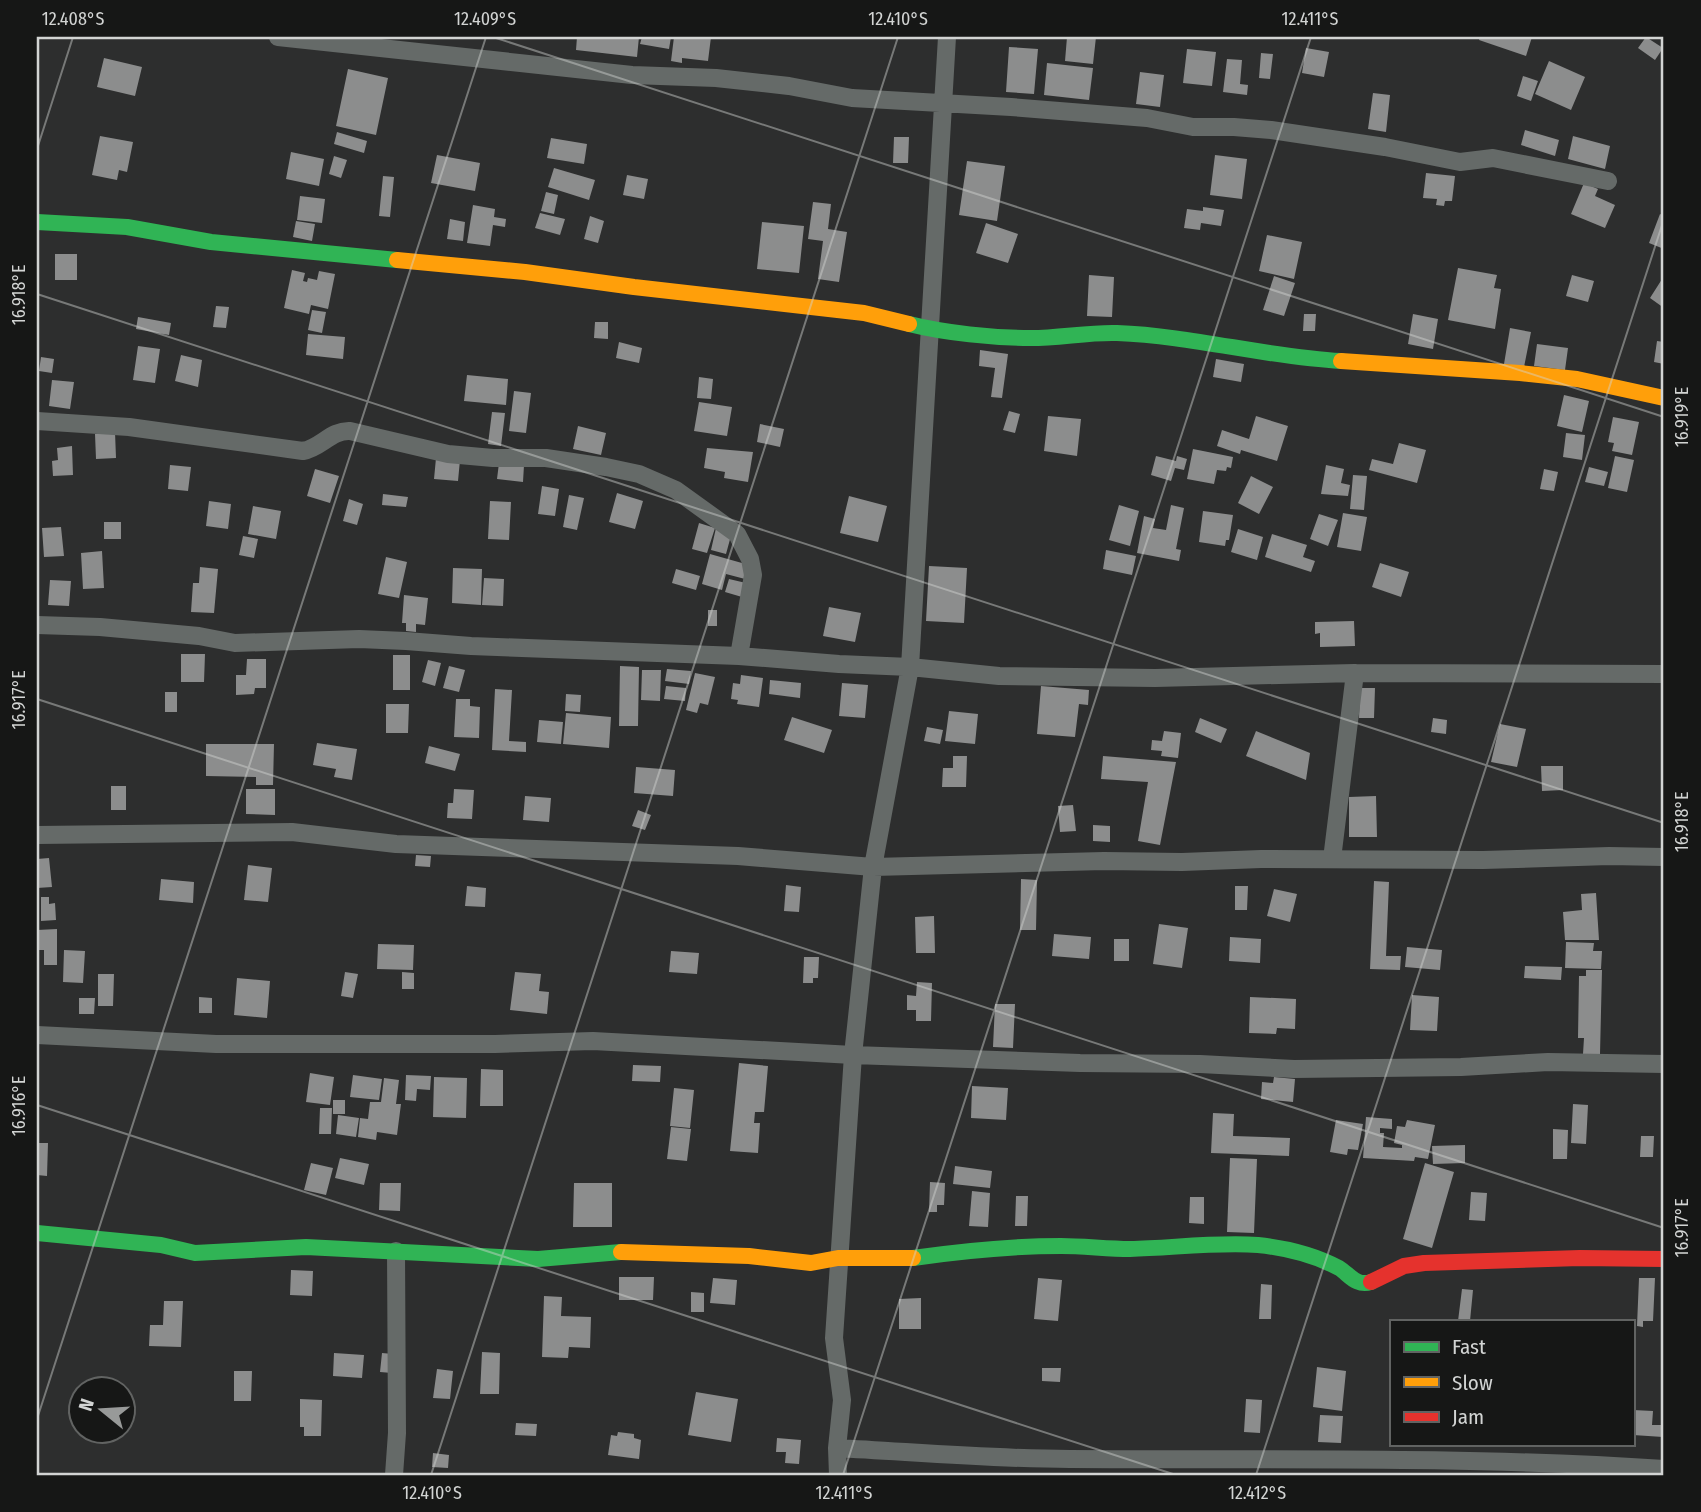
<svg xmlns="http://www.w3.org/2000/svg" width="1701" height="1512" font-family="'Fira Sans Condensed',sans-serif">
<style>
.building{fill:#8c8d8d}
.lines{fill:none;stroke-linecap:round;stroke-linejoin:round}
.street{stroke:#656a68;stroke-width:18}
.fast{stroke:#30b455;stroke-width:16}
.slow{stroke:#ff9f0a;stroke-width:16}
.jam{stroke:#e5322d;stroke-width:16}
.ticks{fill:none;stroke:#d2d4d3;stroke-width:2;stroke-opacity:0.45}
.neatline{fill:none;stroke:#d2d4d3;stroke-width:2.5}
.ticks-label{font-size:18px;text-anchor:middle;fill:#d2d4d3}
</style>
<rect width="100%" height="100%" fill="#2d2e2e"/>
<path class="building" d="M577 37H639L637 57 576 50Z
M642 37H671L669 49 640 44Z
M674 37H711L708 61 682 58V63L671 61Z
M1067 37H1096L1093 64 1065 61Z
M1480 37H1532L1526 56 1479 40Z
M1646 37 1663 48 1655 60 1638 48Z
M1009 47 1038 49 1034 94 1006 92Z
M1306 48 1329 52 1324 77 1302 73Z
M1187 49 1216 52 1212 86 1183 83Z
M1261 53 1273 54 1270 79 1259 78Z
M104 58 142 67 135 96 97 87Z
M1227 59 1242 60 1240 84 1248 85 1247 95 1223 92Z
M1549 61 1585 77 1571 110 1535 94Z
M1047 63 1093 68 1089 100 1044 95Z
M348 69 388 78 376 135 336 126Z
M1140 72 1164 75 1160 107 1136 104Z
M1523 76 1538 81 1531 101 1517 96Z
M1373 93 1390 95 1386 132 1368 129Z
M1525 130 1559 140 1555 156 1521 145Z
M337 132 367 141 364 153 334 144Z
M100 136 133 142 127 172 119 170 117 180 92 175Z
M1573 136 1610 146 1605 169 1568 159Z
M894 137H909L908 163H893Z
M551 138 587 144 584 164 547 158Z
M291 152 324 159 319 186 286 179Z
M437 155 480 163 475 191 431 183Z
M1215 155 1247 159 1242 199 1210 195Z
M334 156 347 160 341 178 329 174Z
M967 161 1005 166 997 221 959 215Z
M554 168 595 180 589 200 548 187Z
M1426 173 1455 176 1452 201H1445L1444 206 1436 205 1437 199 1423 198Z
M627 175 648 179 644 199 623 195Z
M383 176 394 177 390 217 379 216Z
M1584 183 1598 189 1595 196 1615 205 1605 228 1571 214Z
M546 192 558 195 554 214 541 211Z
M300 196 325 199 322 223 297 220Z
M813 202 831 204 828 229 847 232 839 282 818 279 823 241 808 239Z
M473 205 495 209 494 217 506 219 505 227 493 225 490 246 467 243Z
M1203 207 1224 210 1221 226 1201 223 1200 230 1184 228 1187 209 1203 211Z
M540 213 565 219 560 235 535 228Z
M1660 214 1664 216V249L1649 243Z
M590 216 604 221 598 243 584 239Z
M450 219 465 222 463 241 447 239Z
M296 221 315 224 312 241 293 237Z
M762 222 804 226 799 273 757 269Z
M986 223 1018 234 1008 263 976 253Z
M1267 235 1302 242 1294 279 1259 271Z
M55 254H77V280H55Z
M1458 268 1497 275 1494 288 1501 289 1495 329 1448 320Z
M292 270 305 273 303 281 307 282 308 278 317 280 319 271 335 274 328 309 311 305 309 314 284 308Z
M1089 275 1114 277 1112 317 1087 316Z
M1572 275 1594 281 1588 302 1566 296Z
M1274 276 1295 283 1284 316 1263 310Z
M1664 276V308L1650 298Z
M216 306 229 307 226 328 213 327Z
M312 310 326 312 322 333 308 330Z
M1304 314H1316L1315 331H1303Z
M1413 314 1438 319 1433 349 1408 344Z
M138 317 171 323 169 335 136 329Z
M595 322H608V339L594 338Z
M1510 328 1531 332 1524 367 1504 364Z
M308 334 345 337 343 359 306 355Z
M1657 341 1664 342V364L1654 362Z
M619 342 642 348 639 363 616 358Z
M1537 344 1568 348 1565 370 1534 366Z
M138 346 160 349 155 383 133 380Z
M980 350 1008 354 1002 398 991 397 995 368 979 366Z
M181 355 202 360 198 387 175 381Z
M41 357 54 359 52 373 39 371Z
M1216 359 1244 364 1241 382 1213 377Z
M467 375 508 379 506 405 464 401Z
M699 377 713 379 711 399 697 398Z
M52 380 74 382 70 409 49 406Z
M514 391 531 393 526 433 509 431Z
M1564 395 1589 401 1582 432 1557 426Z
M699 402 732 407 727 436 694 431Z
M1009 411 1020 414 1015 433 1003 430Z
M492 412 505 413 501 446 488 444Z
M1048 416 1081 419 1077 456 1044 451Z
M1256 416 1288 426 1277 461 1241 450 1240 454 1217 446 1222 430 1249 439Z
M1613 417 1639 422 1632 455 1612 451 1614 443 1608 442Z
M760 424 784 429 780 447 757 442Z
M578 426 606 433 601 455 573 449Z
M115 432 116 458 96 459 95 434Z
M1566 433 1585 435 1582 460 1563 457Z
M1399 443 1426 450 1417 483 1369 470 1372 459 1393 464Z
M72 446 73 475 53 476 52 461 58 460 57 448Z
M707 448 753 452 748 482 724 478 725 472 704 468Z
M1193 449 1233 457 1231 468 1227 467 1226 471 1217 470 1214 484 1187 479Z
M1156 456 1176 461 1177 456 1187 459 1184 470 1175 468 1171 481 1151 475Z
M1615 456 1634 460 1627 492 1608 488Z
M436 458 460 460 458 481 434 479Z
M499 463 524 465 523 482 497 479Z
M170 465 191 467 188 491 168 489Z
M1326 465 1344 469 1341 483 1350 485 1348 496 1321 494Z
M1589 467 1608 472 1604 486 1585 482Z
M315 469 339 476 330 503 307 496Z
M1544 469 1558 472 1554 491 1540 489Z
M1353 475 1367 476 1364 510 1350 509Z
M1251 476 1273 487 1259 514 1238 503Z
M542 486 559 489 555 516 538 514Z
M617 493 643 501 635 529 609 522Z
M383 494 408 497 406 507 382 505Z
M569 495 584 498 577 530 563 527Z
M849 496 887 506 878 542 840 533Z
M349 499 363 504 357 525 343 521Z
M209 501 231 504 228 529 206 526Z
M490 501 511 502 509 540 488 539Z
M1119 505 1139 511 1130 546 1109 540Z
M1171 505 1184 508 1176 549 1181 550 1179 561 1137 553 1144 516 1155 519 1153 528 1166 530Z
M253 506 281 511 276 539 248 534Z
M1203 511 1233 515 1229 540H1226L1225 546 1199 542Z
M1343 513 1367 517 1361 551 1337 547Z
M1319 514 1338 520 1328 546 1310 539Z
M104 522H121V539H104Z
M699 523 715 528 707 553 692 549Z
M61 527 64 556 44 557 42 528Z
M716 528 732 532 726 554 711 550Z
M1238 529 1263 537 1257 560 1231 552Z
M1272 534 1307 545 1303 557 1315 561 1311 572 1265 557Z
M243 536 258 539 254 558 239 555Z
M1106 550 1136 556 1132 575 1103 569Z
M102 551 104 588 83 589 81 553Z
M710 554 749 565 745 579 726 574 722 590 702 584Z
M386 557 407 562 399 598 378 594Z
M1380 563 1409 572 1401 597 1372 587Z
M929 566 967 568 964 623 926 621Z
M200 567 218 569 214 613 191 612 193 583H199Z
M453 568 482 569 481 605 452 603Z
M676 569 700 576 696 590 672 583Z
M484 578 504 579 503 606 482 605Z
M729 579 746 583 742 597 725 592Z
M50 580 71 581 69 606 48 605Z
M404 595 428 598 425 625 416 624V632L406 631V623H402Z
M829 607 861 613 855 642 823 636Z
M708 610H717V626H708Z
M1354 621 1355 646 1320 647V633L1315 634V622Z
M181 654H205L204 682H181Z
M393 655H410V690H393Z
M247 659H266V688H255L254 694 236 695V675H246Z
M428 660 441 663 435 686 422 682Z
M449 666 465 670 459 692 443 688Z
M620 666 639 667 638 726H619Z
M667 669 691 671 689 684 665 681Z
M642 670H661L660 701 641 700Z
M695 673 715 677 708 705 700 703 697 713 686 710Z
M741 675 763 678 759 707 737 704 738 700 731 699 733 683 740 684Z
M770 680 801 683 800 698 769 694Z
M842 683 868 685 865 718 839 716Z
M666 686 686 688 685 701 664 699Z
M1041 686 1089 690 1088 705 1079 704 1075 737 1037 734Z
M1360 688H1375L1374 718H1359Z
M495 689 512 690 509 741 526 742V752L492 750Z
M165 692H177V712H165Z
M566 694 581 695 580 712 565 711Z
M456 699H470V706L480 707 479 738 454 737Z
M386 704H409L408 733H386Z
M949 711 978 714 975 744 945 741Z
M566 713 611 717 609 748 563 744Z
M792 717 832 730 824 753 784 740Z
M1200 718 1227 729 1221 743 1195 732Z
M1433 718 1447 720 1446 734 1431 732Z
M539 720 563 722 561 744 537 742Z
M1500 724 1526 729 1517 767 1491 762Z
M927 727 943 730 940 744 924 741Z
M1164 731 1181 733 1178 758 1161 756 1162 751 1151 750 1152 740 1162 741Z
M1256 731 1310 753 1306 780 1246 756Z
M317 743 357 749 352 780 334 777 336 769 313 765Z
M206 744H274L273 785H256V777L206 776Z
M429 746 460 754 455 771 425 763Z
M953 756H967L966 787H942L943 768H953Z
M1103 756 1176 762 1160 845 1138 841 1148 782 1101 779Z
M1541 766H1563V790L1542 791Z
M636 767 675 770 673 796 634 793Z
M111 786H126V810H111Z
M246 789H275V815L246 814Z
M454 789 474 790 472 819 447 818 448 803H453Z
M525 796 551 798 549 822 523 820Z
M1376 796 1377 837H1349V797Z
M1073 805 1076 831 1060 832 1058 806Z
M638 810 651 815 645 830 632 826Z
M1093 825 1110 826V842L1093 841Z
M416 855 431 856 430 867 415 866Z
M49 858 52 887 37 888V859Z
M248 865 272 868 268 902 244 900Z
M161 879 194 882 193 903 159 900Z
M1021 879 1037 880 1036 930H1020Z
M1374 881 1389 882 1386 956H1401L1400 970 1370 969Z
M786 885 801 887 799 912 784 911Z
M467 886 486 888 485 907 465 906Z
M1235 886H1248L1247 910H1235Z
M1274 889 1297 894 1290 922 1267 916Z
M1596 893 1599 940H1565L1563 912 1582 910 1581 894Z
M41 897H49V904L55 903 56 920 41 921Z
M934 916 935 953H916L915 917Z
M1159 924 1188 928 1182 968 1153 964Z
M57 929V965H44V950H37V930Z
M1054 934 1091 937 1089 959 1052 956Z
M1230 937 1261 939 1260 963 1229 961Z
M1114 939H1129V961H1114Z
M1566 942 1594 943 1593 951H1602L1601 969 1565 968Z
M378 944 414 945 413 970 377 969Z
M1407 947 1442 950 1440 970 1405 967Z
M64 950 85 951 83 983 63 982Z
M671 951 699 953 697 974 669 972Z
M804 957H819L818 978H813V983H803Z
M1525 966 1562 967 1561 980 1524 978Z
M1586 970H1602L1600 1054H1583L1584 1038H1578L1579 976H1586Z
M345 972 358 974 353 998 341 996Z
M402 972 414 973V989H402Z
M515 972 541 974 539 991 549 992 547 1014 510 1010Z
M98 974H114L113 1006H98Z
M237 978 270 981 267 1018 234 1015Z
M917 982 932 983 931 1021H916V1010H907V995L916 996Z
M1412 995 1439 997 1437 1031 1410 1030Z
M199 997 212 998V1013H199Z
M1250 997 1296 999 1295 1029 1277 1028 1276 1034 1249 1033Z
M79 998H95L94 1014H79Z
M995 1004H1015L1013 1048 993 1047Z
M739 1063 768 1066 764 1112H755L754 1123H760L758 1153 730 1151Z
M633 1065 661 1066 660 1082 632 1081Z
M481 1069 503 1070V1106H480Z
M310 1073 334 1077 330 1105 306 1102Z
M353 1075 382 1079 379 1100 350 1097Z
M406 1075 431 1076 430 1090 417 1089 416 1101 405 1100Z
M434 1077 467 1078 466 1118 433 1117Z
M1274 1077 1295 1079 1293 1102 1261 1099 1262 1082 1273 1083Z
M384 1078 399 1080 396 1104H401L397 1135 377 1132 376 1140 358 1137 360 1118 368 1119 370 1102H381Z
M972 1086 1008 1088 1006 1120 971 1118Z
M674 1088 694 1090 690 1128 670 1126Z
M333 1100H345V1114H333Z
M1573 1104 1588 1105 1586 1144 1571 1143Z
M320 1108H332L331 1134H319Z
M1213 1113 1234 1114 1233 1136 1290 1138 1289 1156 1211 1153Z
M338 1115 359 1118 356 1137 336 1134Z
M1366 1117 1392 1119V1129L1380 1128V1133H1384L1383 1147 1402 1148V1145L1394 1143 1397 1126 1405 1127 1407 1120 1435 1125 1428 1159 1415 1157 1414 1161 1363 1158Z
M1336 1120 1363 1124 1358 1150 1348 1149 1347 1155 1330 1152Z
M671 1127 691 1129 687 1161 667 1159Z
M1553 1129 1568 1130 1567 1159H1553Z
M1641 1136H1654L1653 1157H1640Z
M37 1143H48L47 1176 37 1175Z
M1465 1145V1163L1433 1164 1432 1146Z
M340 1158 369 1164 364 1185 335 1178Z
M1230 1158 1257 1159 1254 1233 1227 1232Z
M311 1163 333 1168 326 1195 304 1190Z
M1425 1163 1454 1172 1432 1248 1403 1239Z
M955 1166 992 1171 990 1188 953 1184Z
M930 1182 945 1183 944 1205H937V1212H929Z
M380 1183H401L400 1211 379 1210Z
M574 1183H612V1227H573Z
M972 1191 990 1193 988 1227 969 1226Z
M1471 1192 1487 1193 1485 1221 1469 1220Z
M1016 1196H1028L1027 1226H1015Z
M1190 1197H1204V1224L1189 1223Z
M291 1270 313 1271 312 1296 290 1295Z
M619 1277H654L653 1300H619Z
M713 1278 737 1280 735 1305 710 1303Z
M1038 1278 1062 1280 1058 1321 1034 1319Z
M1639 1278H1655L1653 1321H1643V1327L1637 1326Z
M1261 1284 1272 1285 1271 1319H1259Z
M1462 1289 1473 1290 1470 1321H1458Z
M691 1292 704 1293V1312H691Z
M544 1296 562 1297 561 1316 591 1317 590 1348 569 1347 568 1358 542 1357Z
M921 1298V1329H899V1299Z
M164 1301H183L181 1347 149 1346 150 1325H163Z
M482 1352 500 1353 499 1394H480Z
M334 1353 364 1355 362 1378 333 1376Z
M382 1353 393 1354 392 1373 380 1372Z
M1317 1367 1346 1371 1342 1411 1313 1407Z
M1042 1368H1061L1060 1382 1042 1381Z
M437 1369 453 1371 450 1399 433 1398Z
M234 1371H252L251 1401H234Z
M696 1392 738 1399 731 1442 688 1435Z
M300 1399 322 1400 321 1436H304V1427H300Z
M1246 1399 1262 1400 1260 1433 1244 1432Z
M1633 1410 1653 1411 1652 1425H1663V1437L1633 1435Z
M1320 1415 1343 1416 1341 1443 1318 1442Z
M516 1423 537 1424 536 1436 515 1435Z
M618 1432 634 1434V1438L641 1440 639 1459 608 1455 611 1435 617 1436Z
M777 1438 801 1440 799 1464 785 1463 786 1452H776Z
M433 1453 449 1455 448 1468 432 1467Z"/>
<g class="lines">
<path class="street" d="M278 37 632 75 716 78 789 86 852 98 1011 107 1147 118 1193 127H1234L1271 130 1385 147 1460 162 1493 158 1608 181
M37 421 129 427 303 451C321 448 331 430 350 431L448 454 493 458H546L606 467 639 474 676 490 737 534 750 559 753 575 739 656
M37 625 100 627 199 636 235 643 359 639 406 641 471 646 739 656 839 664 910 667 999 676 1155 678 1355 673 1664 674
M37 835 292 832 396 844 738 856 873 867 1104 861 1182 862 1261 859 1483 860 1609 856 1664 857
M1332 859 1355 673
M37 1035 216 1044H495L593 1041 853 1055 1080 1063 1200 1064 1294 1069 1461 1067 1548 1062 1664 1064
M837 1448C914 1452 992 1459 1070 1459 1268 1460 1466 1456 1664 1469
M394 1475 397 1433 396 1251
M838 1475 837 1448 842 1400 834 1338 853 1055 873 867 910 667 947 37"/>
<path class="fast" d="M37 222 127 227 211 242 397 260
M909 324C945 333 994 338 1031 338 1060 338 1089 332 1117 333 1193 336 1266 357 1341 361
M37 1233 161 1245 195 1253 306 1247 538 1259 621 1252
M913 1258C962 1251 1011 1246 1061 1246 1084 1246 1107 1249 1130 1249 1173 1248 1215 1242 1258 1245 1287 1248 1313 1254 1339 1268 1349 1274 1356 1287 1371 1282"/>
<path class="slow" d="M397 260 525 272 634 287 864 313 909 324
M1341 361 1520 373 1577 379 1664 398
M621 1252 749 1256 811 1263 838 1258H913"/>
<path class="jam" d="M1371 1282 1404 1266 1424 1263 1580 1258 1664 1259"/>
</g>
<path class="ticks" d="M493 37 1664 417M37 149 73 37M37 294 1664 823M37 699 1664 1228M37 1105 1176 1475M37 1419 486 37M431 1475 898 37M843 1475 1311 37M1256 1475 1664 219"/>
<rect width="1701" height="1512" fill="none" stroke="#161716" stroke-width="77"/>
<rect x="1390" y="1320" width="245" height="126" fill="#161716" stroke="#616362" stroke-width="2"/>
<rect x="1404" y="1342" width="35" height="10" fill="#30b455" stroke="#616362" stroke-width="2"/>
<text x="1452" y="1354" font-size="21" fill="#d2d4d3">Fast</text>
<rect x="1404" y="1377" width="35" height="10" fill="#ff9f0a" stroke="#616362" stroke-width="2"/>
<text x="1452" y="1390" font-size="21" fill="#d2d4d3">Slow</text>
<rect x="1404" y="1412" width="35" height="10" fill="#e5322d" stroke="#616362" stroke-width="2"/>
<text x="1452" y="1424" font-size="21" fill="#d2d4d3">Jam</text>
<g transform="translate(102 1410) rotate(288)"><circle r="33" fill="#161716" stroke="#616362" stroke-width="2"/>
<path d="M0-5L12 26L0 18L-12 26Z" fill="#989a99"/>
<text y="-10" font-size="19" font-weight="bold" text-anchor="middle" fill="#d2d4d3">N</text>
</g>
<rect x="38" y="38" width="1624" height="1436" class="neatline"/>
<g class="ticks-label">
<text x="73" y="25">12.408°S</text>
<text x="485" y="25">12.409°S</text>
<text x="898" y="25">12.410°S</text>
<text x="1310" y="25">12.411°S</text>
<text transform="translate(19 295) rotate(-90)" y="6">16.918°E</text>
<text transform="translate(1682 417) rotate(-90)" y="6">16.919°E</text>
<text transform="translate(19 700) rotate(-90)" y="6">16.917°E</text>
<text transform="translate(1682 822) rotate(-90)" y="6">16.918°E</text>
<text transform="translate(19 1106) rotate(-90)" y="6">16.916°E</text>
<text transform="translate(1682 1228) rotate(-90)" y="6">16.917°E</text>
<text x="432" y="1499">12.410°S</text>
<text x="844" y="1499">12.411°S</text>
<text x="1257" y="1499">12.412°S</text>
</g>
</svg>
